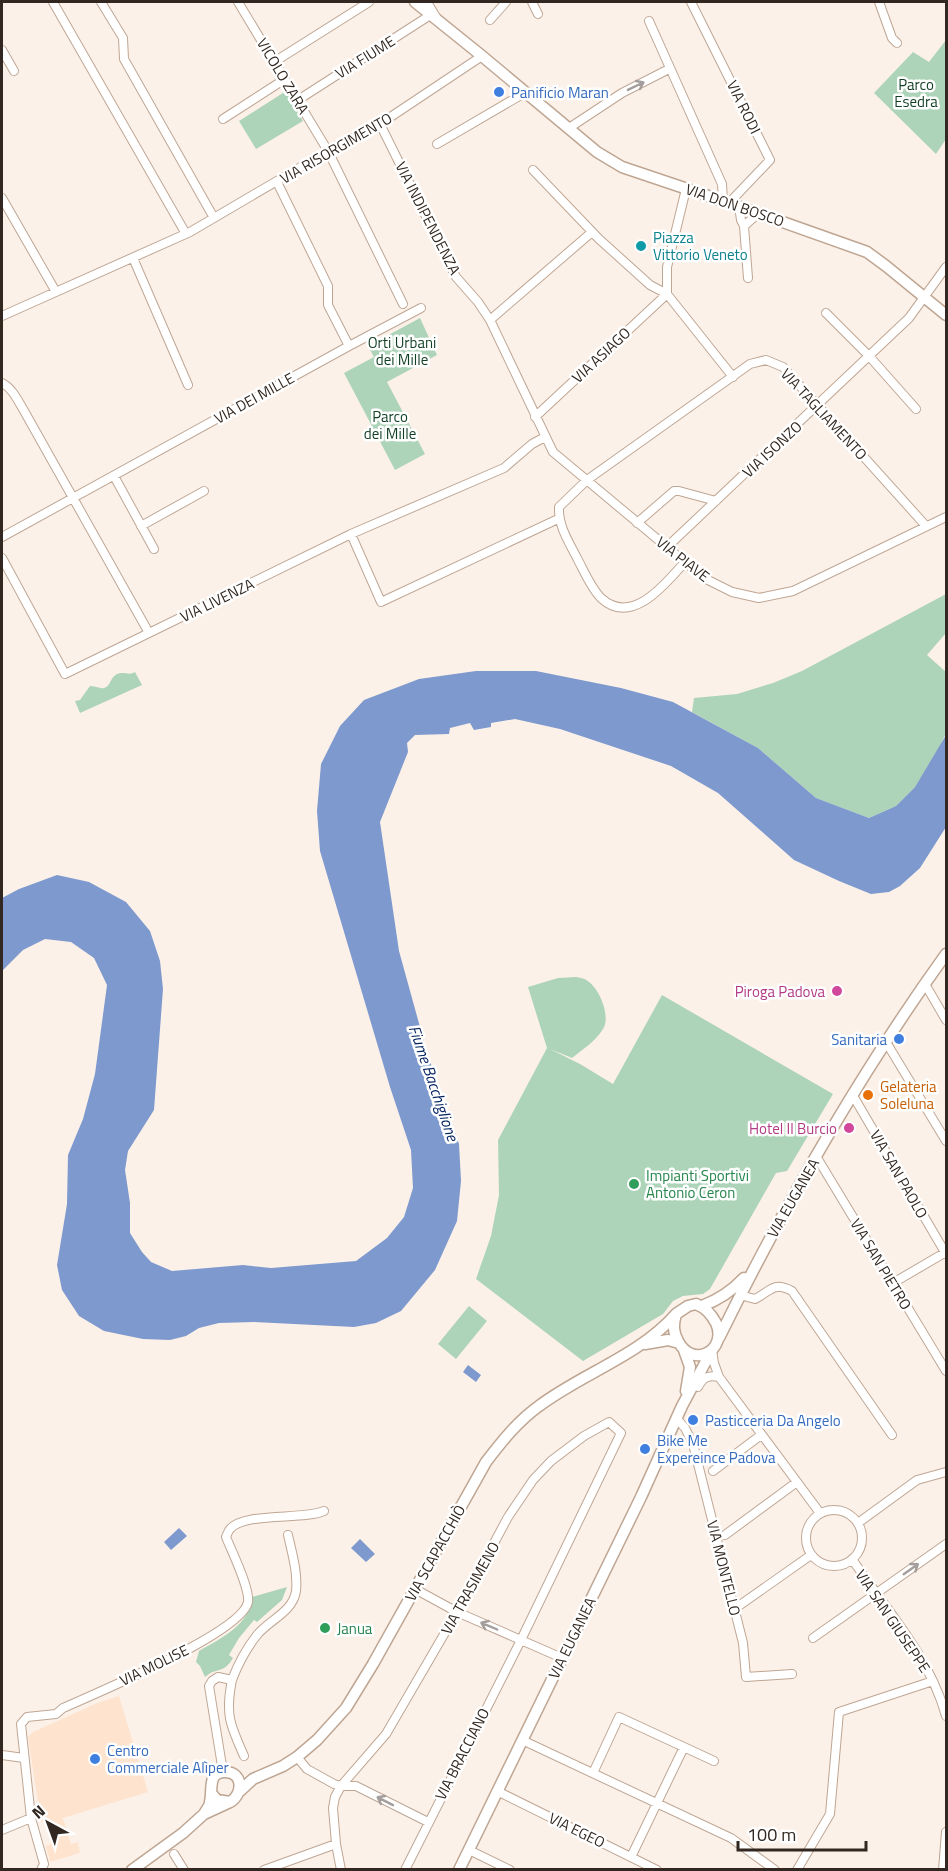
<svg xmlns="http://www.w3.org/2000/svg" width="948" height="1871" font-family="'Titillium Web',sans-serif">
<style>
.built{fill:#fee4cf}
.green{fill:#add4b8}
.water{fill:#7d99cd}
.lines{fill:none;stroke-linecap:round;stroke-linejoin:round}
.minor-casing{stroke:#bfa693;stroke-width:10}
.tertiary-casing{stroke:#bfa693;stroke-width:13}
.minor{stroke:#fff;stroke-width:8}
.tertiary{stroke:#fff;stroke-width:10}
.oneway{stroke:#a39e9b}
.shop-dot{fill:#3f7fe0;stroke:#fff;stroke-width:2}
.culture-dot{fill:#0f9aa8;stroke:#fff;stroke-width:2}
.hotel-dot{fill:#d1479c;stroke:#fff;stroke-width:2}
.food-dot{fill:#e8710a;stroke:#fff;stroke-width:2}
.leisure-dot{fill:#2e9e5b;stroke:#fff;stroke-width:2}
.labels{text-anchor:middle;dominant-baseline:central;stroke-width:5;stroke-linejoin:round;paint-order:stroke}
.street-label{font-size:15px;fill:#322821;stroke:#fff}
.park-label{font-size:15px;fill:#113f24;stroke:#fff}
.shop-label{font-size:15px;fill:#366cbe;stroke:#fff;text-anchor:start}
.culture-label{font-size:15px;fill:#0d838f;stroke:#fff;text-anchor:start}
.hotel-label{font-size:15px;fill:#b23c85;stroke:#fff;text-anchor:end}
.food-label{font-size:15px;fill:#c56008;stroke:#fff;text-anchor:start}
.leisure-label{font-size:15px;fill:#27864d;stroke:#fff;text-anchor:start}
.water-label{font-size:16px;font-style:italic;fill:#072461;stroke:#fff}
</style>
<rect width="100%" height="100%" fill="#fcf1e9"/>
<path class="built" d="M119 1696 148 1792 63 1818 71 1844 78 1842 80 1853 50 1862 46 1846 51 1844 47 1821 41 1822 28 1737 33 1732 97 1703Z"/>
<path class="green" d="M946 40V139L936 154 874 93 913 52 929 62Z
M286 91 303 121 256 149 239 121Z
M420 318 437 355 387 382 425 454 395 470 344 373 374 357 368 346Z
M946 594V633L927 655 946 672V733L939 748 915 787 896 806 869 818 816 798 758 748 692 712 694 698 737 694 773 683 802 671Z
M135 672 142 685 80 713 75 701 80 700 90 686C94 686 101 689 104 688 111 686 110 677 117 674 124 671 129 676 135 672Z
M576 977C581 978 585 978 589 982 600 990 611 1017 603 1029 596 1041 583 1049 572 1058L550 1049 580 1064 613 1084 662 995 833 1094 787 1171 776 1173 710 1289 703 1294 683 1296 673 1301 663 1314 583 1361 476 1279 491 1236 499 1195 498 1140 547 1048 528 987 558 978Z
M469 1306 487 1321 456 1359 438 1344Z
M287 1587 282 1600 257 1622 254 1620 239 1638 229 1655 233 1658C223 1675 218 1666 205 1677L200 1666 196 1662 199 1651C221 1638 249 1626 252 1597Z"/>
<path class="water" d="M476 671H536L621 688 673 702 758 748 816 798 869 818 896 806 915 787 946 735V827L920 868 900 886 889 892 871 894 839 881 794 860 718 793 671 766 560 729 515 719 491 723V727L474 730 470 723 450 728 449 734 415 735 407 743 408 752 380 822 399 951 428 1056 459 1144 461 1181 457 1221 435 1270 401 1311 376 1323 354 1327 254 1322 219 1323 199 1328 186 1336 170 1340 143 1339 104 1331 79 1316 62 1290 57 1265 67 1204 68 1155 83 1119 95 1074 107 985 94 958 71 942 45 939 23 950 2 971V898L19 889 57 875 89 882 126 902 150 931 160 961 163 989 154 1110 128 1151 125 1170 130 1203V1233L142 1252 151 1262 172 1271 243 1265 271 1268 356 1261 387 1238 404 1217 413 1188 411 1150 390 1087 320 851 317 811 321 764 340 726 364 700 419 679Z
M468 1365 481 1375 476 1382 463 1372Z
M179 1528 187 1536 171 1550 164 1542Z
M360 1539 375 1554 366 1562 351 1548Z"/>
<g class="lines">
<defs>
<path id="minor" d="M53 2 186 234
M101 2 123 38 124 59 214 218
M238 2 328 151 403 304
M427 2 436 17
M532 2 538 14
M691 2 770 160 729 203
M879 2 892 38 897 43
M490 20 506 2
M649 21 722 184 723 201
M2 50 14 71
M274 62 369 2
M298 100 432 14
M223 119 285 79
M380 124 456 277 478 302 490 320 553 452 704 578 732 592 759 598 793 591 946 517
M569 128 622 93 669 69
M437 144 526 92
M533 170 599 239 650 285 667 294 733 377
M2 198 56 292
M739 206 741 220 744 226 748 278
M744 226 753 218 756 212
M133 258 188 385
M826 313 869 356 916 409
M2 316 190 232 328 151 380 124 482 56
M490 320 592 232
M349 346 421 308
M2 383C12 388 17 399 23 409L149 633 351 534 504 468 532 444 545 437
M535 417 667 294V267L686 189
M114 476 154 549
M637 523 674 491H679L716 501
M141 526 204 491
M351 534 381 602 558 519
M2 537 349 346 328 305V286L277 182
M667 547 909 318 946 267
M2 558 65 674 149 633
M684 563C666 583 632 627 601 598 591 588 584 571 577 558 569 542 558 526 559 507L587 480 750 364 766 360 783 367 926 526
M925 984 946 1020
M886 1042 946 1141
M852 1094 946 1254
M816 1156 946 1371
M893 1283 946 1252
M740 1295 755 1299C771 1291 773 1281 792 1291L892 1435
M712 1350 714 1363 719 1377 820 1513
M698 1387C703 1377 708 1375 719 1377
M677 1419 685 1428 693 1444 743 1643 746 1677 792 1674
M713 1471 761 1435
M806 1538a28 28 0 1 1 56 0a28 28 0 1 1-56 0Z
M858 1523 917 1480 946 1472
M725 1535 797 1482
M852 1559C886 1609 930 1657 946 1716
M415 1589 457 1612 562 1658
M734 1607 740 1605 811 1555
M813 1638 946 1544
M232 1680C225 1714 230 1725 244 1756
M522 1740 731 1838 775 1870
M2 1755 24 1758
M297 1757 307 1769 334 1784 341 1786H356L428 1822
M223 1772 209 1686 212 1681 218 1677 232 1680C238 1664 246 1649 257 1635 269 1620 293 1612 296 1591 298 1573 292 1553 288 1535
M593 1773 619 1717 714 1761
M497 1791 657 1870
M2 1830 31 1818
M469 1850 510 1870
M174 1854 184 1870
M631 1857 684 1747
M41 1870 44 1864 31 1818 21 1724 27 1717 56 1714 63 1708C94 1694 242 1633 248 1602 250 1588 232 1552 226 1537 227 1535 228 1531 230 1529 244 1512 304 1520 324 1511
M264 1870 336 1844
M341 1870 336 1844 333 1808 335 1797 341 1786 386 1734 457 1612 508 1517 533 1480 551 1461 584 1436 609 1422 621 1433 521 1640 405 1870
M797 1870 830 1814 839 1712 933 1681
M943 1870 946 1832"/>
<path id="tertiary" d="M415 2 482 56 597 152 622 167 729 203 867 252 886 266 946 315
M696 1304C706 1308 711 1314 716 1323 728 1350 693 1370 678 1341 673 1332 673 1325 676 1314L688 1306Z
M702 1306C718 1300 732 1291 744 1278
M719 1338C785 1204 859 1075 946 954
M645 1344 668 1340 679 1343
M684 1350 690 1367 686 1391
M240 1791 253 1779 283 1766 297 1757 317 1740 346 1708 373 1664 486 1462C502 1441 518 1421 539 1406 583 1373 639 1356 676 1314
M204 1814C206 1810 210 1806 210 1802 213 1790 207 1772 225 1772 244 1772 243 1795 230 1802L217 1800 211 1793
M132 1870 183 1833 204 1814 230 1802
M459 1870 641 1497 682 1406 712 1350"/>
</defs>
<use href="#minor" class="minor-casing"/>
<use href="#tertiary" class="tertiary-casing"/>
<use href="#minor" class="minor"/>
<use href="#tertiary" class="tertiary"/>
</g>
<defs><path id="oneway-shaft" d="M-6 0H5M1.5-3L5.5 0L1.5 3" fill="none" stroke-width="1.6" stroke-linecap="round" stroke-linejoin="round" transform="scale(1.5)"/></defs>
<g class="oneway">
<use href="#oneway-shaft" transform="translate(636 86) rotate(-26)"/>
<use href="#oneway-shaft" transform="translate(911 1569) rotate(-35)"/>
<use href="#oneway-shaft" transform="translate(489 1626) rotate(-157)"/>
<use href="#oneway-shaft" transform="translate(385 1801) rotate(-153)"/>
</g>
<g class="shop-dot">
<circle cx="499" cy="92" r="6"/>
<circle cx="899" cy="1039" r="6"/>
<circle cx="693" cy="1420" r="6"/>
<circle cx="645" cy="1449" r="6"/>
<circle cx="95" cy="1759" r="6"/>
</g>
<circle class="culture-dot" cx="641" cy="246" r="6"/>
<g class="hotel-dot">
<circle cx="837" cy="991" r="6"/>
<circle cx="849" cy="1128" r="6"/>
</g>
<circle class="food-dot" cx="868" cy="1095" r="6"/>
<g class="leisure-dot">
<circle cx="634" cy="1184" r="6"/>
<circle cx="325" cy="1628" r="6"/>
</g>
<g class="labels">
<g class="street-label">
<text transform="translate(365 57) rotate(-32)">VIA FIUME</text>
<text transform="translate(283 76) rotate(59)">VICOLO ZARA</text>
<text transform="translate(744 107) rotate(64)">VIA RODI</text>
<text transform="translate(336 148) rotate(-30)">VIA RISORGIMENTO</text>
<text transform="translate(735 205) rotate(19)">VIA DON BOSCO</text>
<text transform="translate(428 218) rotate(63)">VIA INDIPENDENZA</text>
<text transform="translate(601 355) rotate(-43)">VIA ASIAGO</text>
<text transform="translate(254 398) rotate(-29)">VIA DEI MILLE</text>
<text transform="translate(824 414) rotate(47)">VIA TAGLIAMENTO</text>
<text transform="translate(772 449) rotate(-43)">VIA ISONZO</text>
<text transform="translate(683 559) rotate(38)">VIA PIAVE</text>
<text transform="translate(217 600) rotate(-26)">VIA LIVENZA</text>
<text transform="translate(899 1174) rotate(60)">VIA SAN PAOLO</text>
<text transform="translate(793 1198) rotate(-60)">VIA EUGANEA</text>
<text transform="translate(881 1264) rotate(59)">VIA SAN PIETRO</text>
<text transform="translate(435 1553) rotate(-61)">VIA SCAPACCHIÒ</text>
<text transform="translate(724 1568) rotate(76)">VIA MONTELLO</text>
<text transform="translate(470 1588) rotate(-61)">VIA TRASIMENO</text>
<text transform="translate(893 1621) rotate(56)">VIA SAN GIUSEPPE</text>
<text transform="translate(572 1638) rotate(-64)">VIA EUGANEA</text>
<text transform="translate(154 1665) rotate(-26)">VIA MOLISE</text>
<text transform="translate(462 1754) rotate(-63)">VIA BRACCIANO</text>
<text transform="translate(577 1830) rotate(26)">VIA EGEO</text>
</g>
<g class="park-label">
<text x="916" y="84">Parco<tspan x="916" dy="17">Esedra</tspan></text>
<text x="402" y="342">Orti Urbani<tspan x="402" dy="17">dei Mille</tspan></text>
<text x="390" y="416">Parco<tspan x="390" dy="17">dei Mille</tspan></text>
</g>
<g class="shop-label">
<text x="511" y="92">Panificio Maran</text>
<text x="887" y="1039" text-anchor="end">Sanitaria</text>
<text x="705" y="1420">Pasticceria Da Angelo</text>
<text x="657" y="1440">Bike Me<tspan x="657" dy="17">Expereince Padova</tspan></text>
<text x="107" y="1750">Centro<tspan x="107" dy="17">Commerciale Alìper</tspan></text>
</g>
<g class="culture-label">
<text x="653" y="237">Piazza<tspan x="653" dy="17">Vittorio Veneto</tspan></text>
</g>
<g class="hotel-label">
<text x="825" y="991">Piroga Padova</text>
<text x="837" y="1128">Hotel Il Burcio</text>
</g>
<g class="food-label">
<text x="880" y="1086">Gelateria<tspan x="880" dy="17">Soleluna</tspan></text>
</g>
<g class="leisure-label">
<text x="646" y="1175">Impianti Sportivi<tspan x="646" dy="17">Antonio Ceron</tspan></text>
<text x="337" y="1628">Janua</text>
</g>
<g class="water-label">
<text transform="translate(434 1083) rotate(71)">Fiume Bacchiglione</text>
</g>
</g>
<rect width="948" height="1871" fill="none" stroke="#322821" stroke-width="6"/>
<g transform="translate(48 1823) rotate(319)" stroke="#ffffff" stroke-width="4.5" paint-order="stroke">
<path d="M0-4.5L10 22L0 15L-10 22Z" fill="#322821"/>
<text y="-9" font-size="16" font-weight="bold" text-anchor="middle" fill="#322821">N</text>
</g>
<path d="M738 1841v9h128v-9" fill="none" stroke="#322821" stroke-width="3"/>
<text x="747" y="1841" font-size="18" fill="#322821" stroke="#ffffff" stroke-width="4.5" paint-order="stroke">100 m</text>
</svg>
